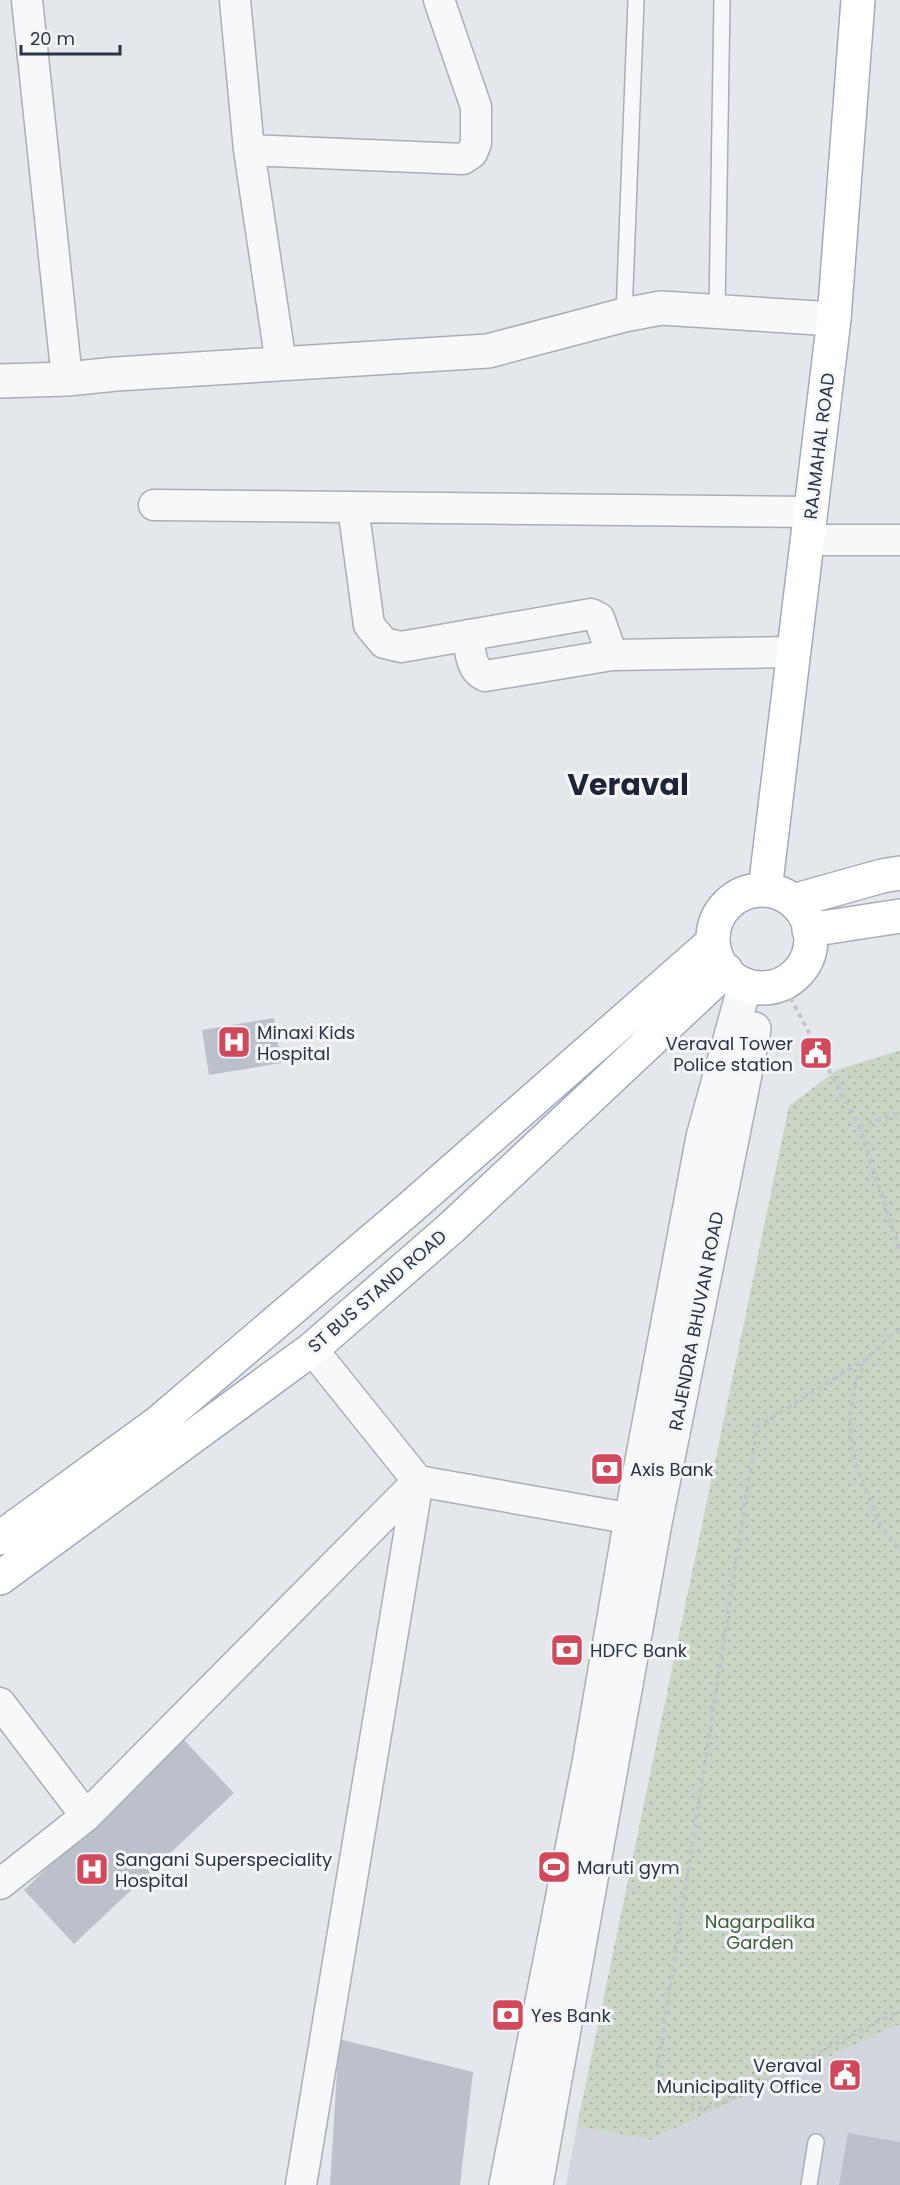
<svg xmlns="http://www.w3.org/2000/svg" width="900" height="2185" font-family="Poppins,sans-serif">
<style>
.built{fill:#d2d6de}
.park{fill:url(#park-dots)}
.building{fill:#bbc0ca}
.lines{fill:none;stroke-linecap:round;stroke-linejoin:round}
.service-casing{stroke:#a9aeb7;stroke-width:18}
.minor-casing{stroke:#a9aeb7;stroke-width:33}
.tertiary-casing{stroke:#a9aeb7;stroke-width:36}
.secondary-casing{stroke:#a9aeb7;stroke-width:36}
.primary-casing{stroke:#a3abb8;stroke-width:36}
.path{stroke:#c2c5cb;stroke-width:4;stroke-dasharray:4.5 4.5;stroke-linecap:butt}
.service{stroke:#f7f8fa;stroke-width:15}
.minor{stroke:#f7f8fa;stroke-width:30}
.tertiary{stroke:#f7f8fa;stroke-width:33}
.secondary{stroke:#fff;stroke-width:33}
.primary{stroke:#fff;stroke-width:33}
.labels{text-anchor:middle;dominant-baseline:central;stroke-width:6;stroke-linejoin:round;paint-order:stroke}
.street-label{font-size:18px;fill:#2b3445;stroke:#f4f6f9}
.poi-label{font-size:18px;fill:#2b3445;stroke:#f4f6f9;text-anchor:start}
.park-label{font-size:18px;fill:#3f6138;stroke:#f4f6f9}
.town-label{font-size:30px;font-weight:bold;fill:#1d2536;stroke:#f4f6f9}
</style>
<defs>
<pattern id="park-dots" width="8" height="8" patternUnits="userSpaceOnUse" patternTransform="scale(1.5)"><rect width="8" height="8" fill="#c9d6c5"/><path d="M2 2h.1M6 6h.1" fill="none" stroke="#adb8ab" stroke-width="1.8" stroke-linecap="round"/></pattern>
</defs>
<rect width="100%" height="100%" fill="#e4e7ec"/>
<path class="built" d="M900 2024V2185H566L577 2126 650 2140Z"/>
<path class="park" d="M900 1050V2024L650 2140 577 2126 789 1106 837 1070Z"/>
<path class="building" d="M274 1018 281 1063 209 1075 202 1030Z
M183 1739 234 1793 74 1944 24 1890Z
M339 2039 473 2072 460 2185H330Z
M848 2133 900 2142V2185H839Z"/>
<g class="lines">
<defs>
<path id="service" d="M717 311 722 0
M624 315 636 0
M809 2185 816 2142"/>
<path id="minor" d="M27 0 67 379
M235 0 249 150 281 364
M249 150 463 159 472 153 476 143V107L439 0
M154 505 811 512
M353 507 369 625 384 643 401 647 591 614 599 618 612 655
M807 540H900
M468 635C470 649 470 670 485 676L612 655 794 652
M312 1349 418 1481 655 1523
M0 1703 86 1816 418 1481
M0 1884 86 1816
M301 2185 418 1481"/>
<path id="tertiary" d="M0 381 67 379 116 374 488 351 624 315 661 308 834 319
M506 2185 589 1763 631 1519 703 1137 745 985
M536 2185 655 1523 754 1029"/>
<path id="secondary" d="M793 901 882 876 900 873
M809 930 900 916"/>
<path id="primary" d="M765 890 834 319 858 0
M713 939a49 49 0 1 1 98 0a49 49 0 1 1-98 0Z
M0 1538 159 1422 410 1208 713 942
M0 1578 312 1349 451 1228 726 970"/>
</defs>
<use href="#service" class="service-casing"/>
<use href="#minor" class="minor-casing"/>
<use href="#tertiary" class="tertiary-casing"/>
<use href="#secondary" class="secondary-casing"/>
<use href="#primary" class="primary-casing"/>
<path class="path" d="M782 982 859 1126 900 1251
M859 1126 900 1113
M900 1330 889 1337 867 1358 855 1382 850 1417 852 1452 863 1482 881 1526 900 1551
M867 1358 757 1427 658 2065 666 2086 681 2100 702 2109 727 2101 900 2010"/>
<use href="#service" class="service"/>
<use href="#minor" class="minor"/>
<use href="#tertiary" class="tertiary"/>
<use href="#secondary" class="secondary"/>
<use href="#primary" class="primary"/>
</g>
<defs>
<symbol id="hospital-square" viewBox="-11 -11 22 22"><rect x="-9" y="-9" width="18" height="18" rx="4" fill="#d1495b" stroke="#f4f6f9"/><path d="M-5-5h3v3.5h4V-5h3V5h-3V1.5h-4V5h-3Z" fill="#fff"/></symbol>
<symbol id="civic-square" viewBox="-11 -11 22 22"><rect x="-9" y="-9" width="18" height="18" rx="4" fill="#d1495b" stroke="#f4f6f9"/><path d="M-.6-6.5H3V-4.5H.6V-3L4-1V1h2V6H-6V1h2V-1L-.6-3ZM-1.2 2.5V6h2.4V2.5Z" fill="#fff"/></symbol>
<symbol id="bank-square" viewBox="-11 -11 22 22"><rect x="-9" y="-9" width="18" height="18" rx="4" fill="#d1495b" stroke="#f4f6f9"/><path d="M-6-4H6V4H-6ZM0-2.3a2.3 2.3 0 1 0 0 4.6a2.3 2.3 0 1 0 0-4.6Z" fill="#fff"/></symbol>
<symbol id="stadium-square" viewBox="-11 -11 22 22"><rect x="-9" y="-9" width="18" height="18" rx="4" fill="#d1495b" stroke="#f4f6f9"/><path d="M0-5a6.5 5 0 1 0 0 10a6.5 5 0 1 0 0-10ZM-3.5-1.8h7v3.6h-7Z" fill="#fff"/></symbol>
</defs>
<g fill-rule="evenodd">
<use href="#hospital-square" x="215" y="1023" width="38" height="38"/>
<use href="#civic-square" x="797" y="1034" width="38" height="38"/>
<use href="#bank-square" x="588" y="1450" width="38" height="38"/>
<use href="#bank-square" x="548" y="1631" width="38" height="38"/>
<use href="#stadium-square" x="535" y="1848" width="38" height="38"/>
<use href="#hospital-square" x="73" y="1850" width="38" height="38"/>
<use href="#bank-square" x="489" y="1996" width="38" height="38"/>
<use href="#civic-square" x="826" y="2056" width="38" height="38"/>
</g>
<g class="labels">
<g class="street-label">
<text transform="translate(819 446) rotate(-83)">RAJMAHAL ROAD</text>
<text transform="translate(377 1291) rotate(-41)">ST BUS STAND ROAD</text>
<text transform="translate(696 1321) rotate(-79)">RAJENDRA BHUVAN ROAD</text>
</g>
<g class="poi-label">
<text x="257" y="1032">Minaxi Kids<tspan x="257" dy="21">Hospital</tspan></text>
<text x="793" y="1043" text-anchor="end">Veraval Tower<tspan x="793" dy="21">Police station</tspan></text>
<text x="630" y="1469">Axis Bank</text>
<text x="590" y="1650">HDFC Bank</text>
<text x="115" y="1859">Sangani Superspeciality<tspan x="115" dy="21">Hospital</tspan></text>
<text x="577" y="1867">Maruti gym</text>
<text x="531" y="2015">Yes Bank</text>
<text x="822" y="2065" text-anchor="end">Veraval<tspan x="822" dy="21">Municipality Office</tspan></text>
</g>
<g class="park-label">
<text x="760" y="1921">Nagarpalika<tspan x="760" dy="21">Garden</tspan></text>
</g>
<g class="town-label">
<text x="628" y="784">Veraval</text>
</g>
</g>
<path d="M21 45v9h99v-9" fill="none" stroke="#2b3445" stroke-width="3"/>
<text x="30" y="45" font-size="18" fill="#2b3445" stroke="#f4f6f9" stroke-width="4.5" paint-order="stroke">20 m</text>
</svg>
